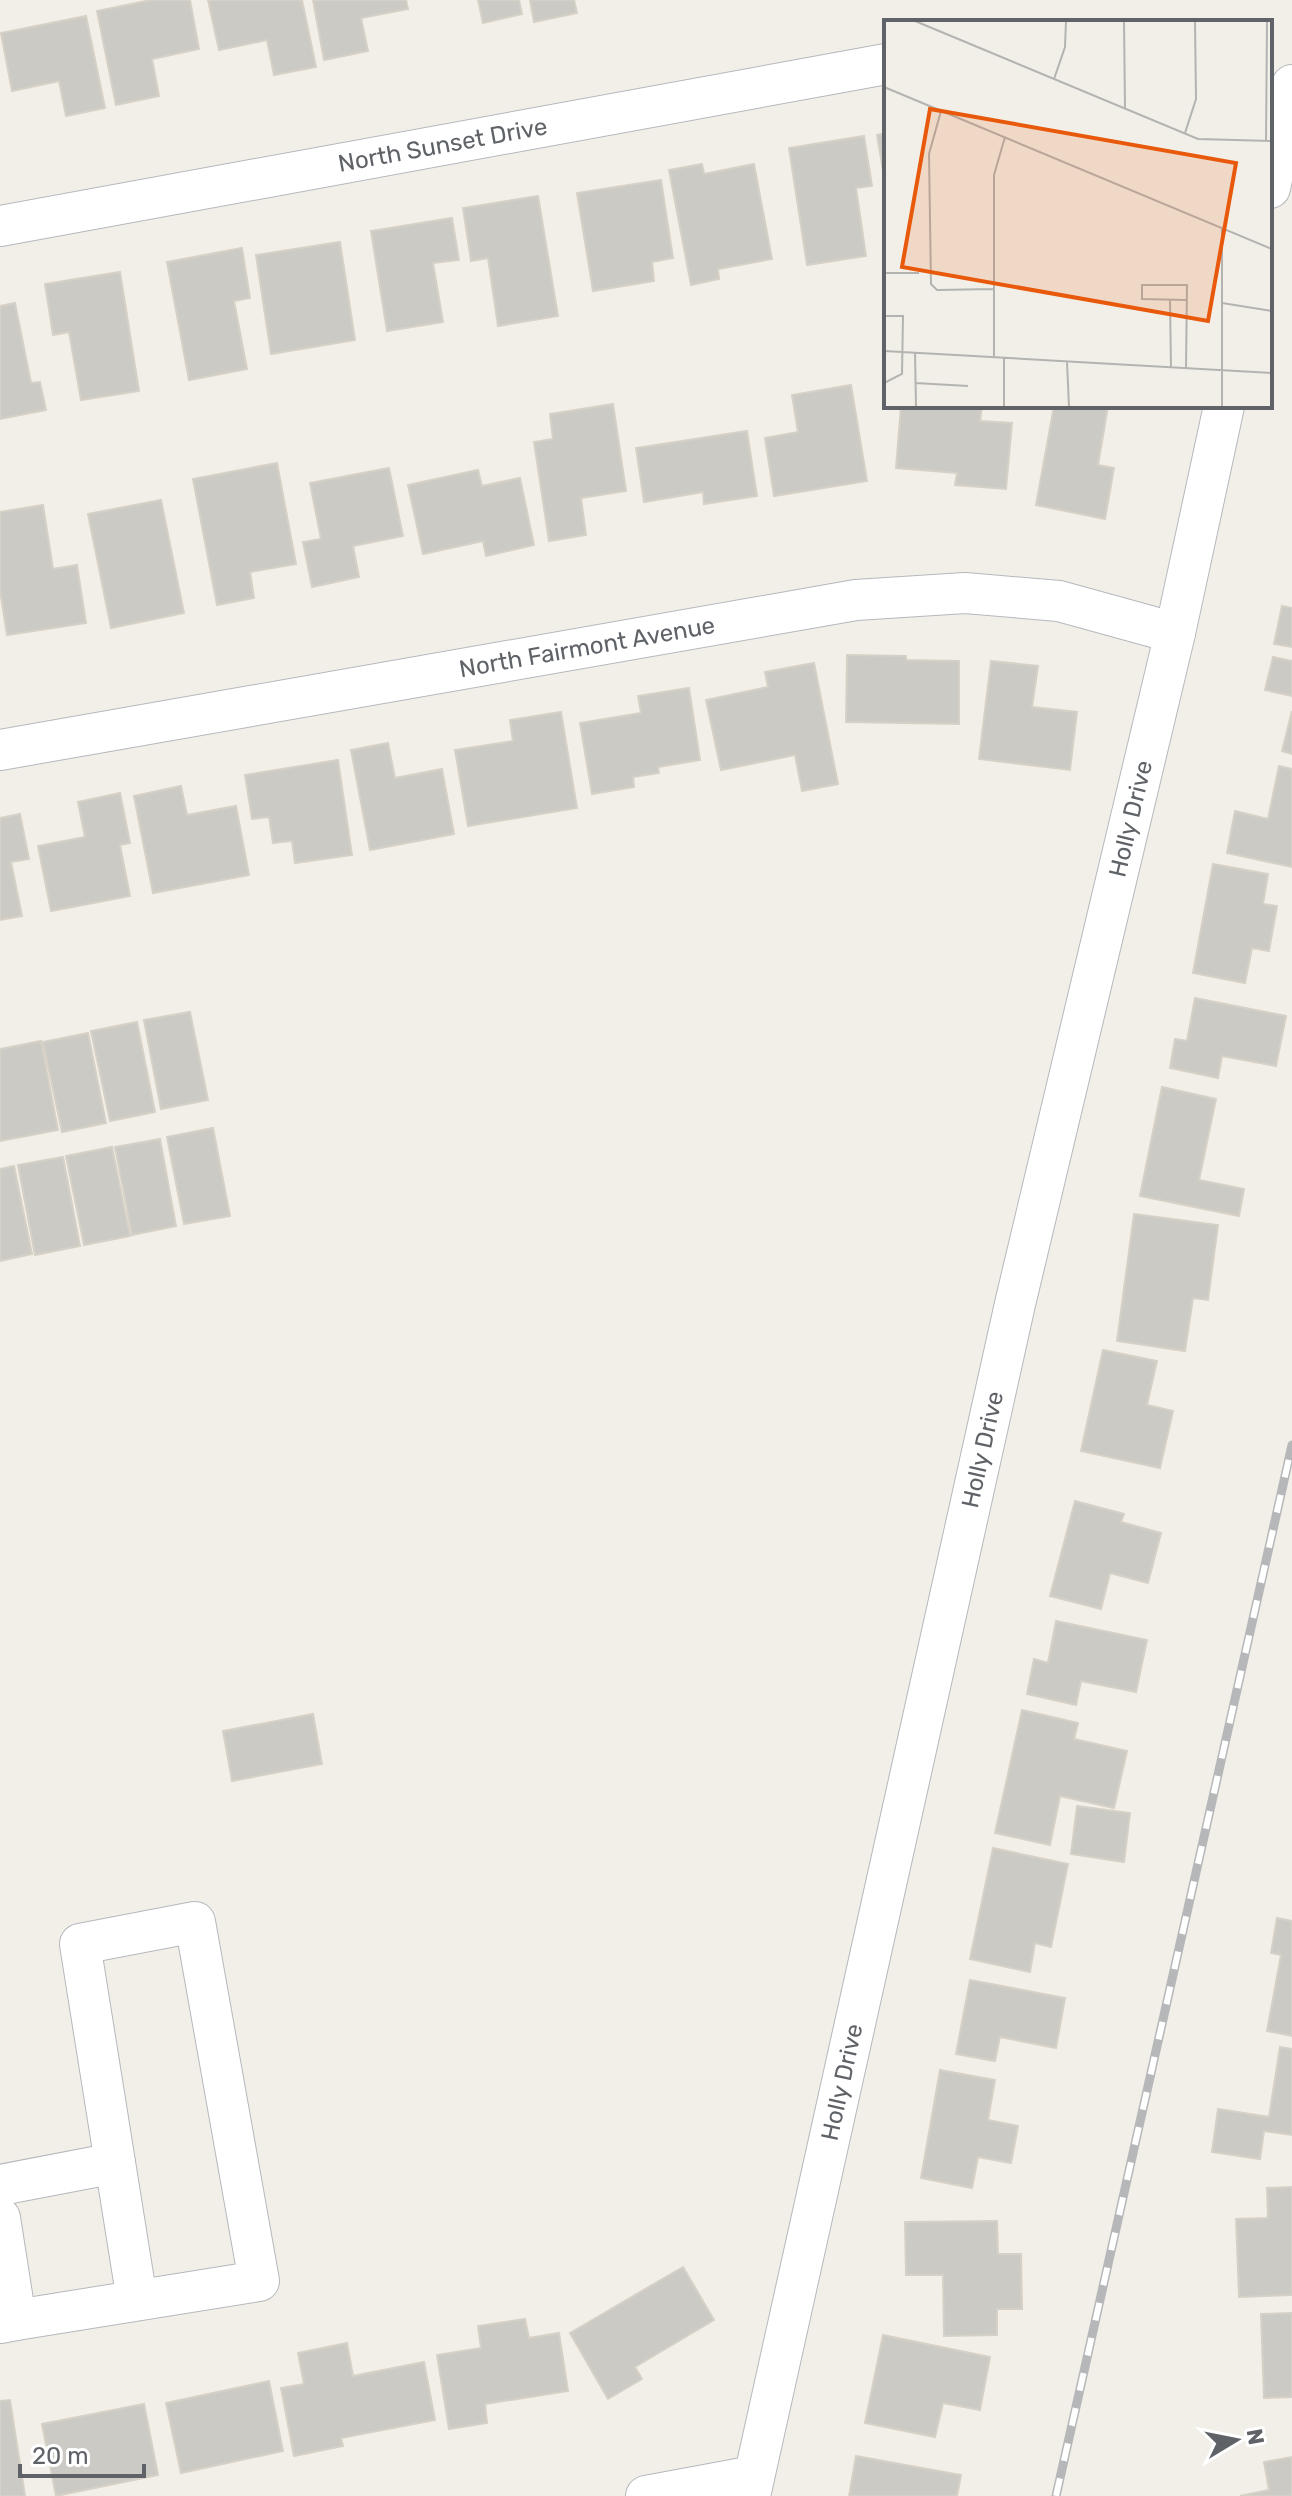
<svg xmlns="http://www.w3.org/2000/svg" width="1292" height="2496" font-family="Rubik,sans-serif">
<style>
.building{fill:#cccac5;stroke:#d6d1c6;stroke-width:2}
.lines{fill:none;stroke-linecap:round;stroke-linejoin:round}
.minor-casing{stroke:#b5b8bc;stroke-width:42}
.minor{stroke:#fff;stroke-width:40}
.rail-casing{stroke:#b6b7b8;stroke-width:9}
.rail{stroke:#fff;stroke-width:6;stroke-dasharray:18;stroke-linecap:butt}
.labels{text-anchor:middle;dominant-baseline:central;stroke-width:7;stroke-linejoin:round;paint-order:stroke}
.street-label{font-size:24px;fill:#5f6368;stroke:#fff}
.inset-road{fill:none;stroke:#b3b3b1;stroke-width:2}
.view{fill:#e8590c;fill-opacity:0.15;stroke:#e8590c;stroke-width:4}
.inset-edge{fill:none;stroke:#5f6368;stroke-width:4}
</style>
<rect width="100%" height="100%" fill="#f1efe8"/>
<path class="building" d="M151 0H190L199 49 152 59 159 96 116 105 97 11Z
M208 0H302L316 67 274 75 267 40 219 50Z
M313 0H406L408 9 361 18 368 51 324 60Z
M478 0H519L522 14 483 23Z
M530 0H574L577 13 534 22Z
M86 16 105 108 66 116 59 81 12 91 1 33Z
M886 133V188L877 135Z
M864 136 872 186 856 188 866 256 807 265 789 148Z
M702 164 704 174 754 164 772 259 718 269 719 279 691 285 669 170Z
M661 180 673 258 652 262 654 281 593 291 577 193Z
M538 196 558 316 498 326 488 258 471 261 463 208Z
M452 218 459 260 433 263 443 322 387 331 371 231Z
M340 242 355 340 271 354 256 255Z
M242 248 250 298 234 301 247 369 189 380 167 262Z
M120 272 139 391 81 400 69 332 53 335 45 284Z
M15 303 31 383 40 382 46 410 0 419V306Z
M851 385 867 481 774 496 765 438 798 432 792 395Z
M613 404 626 491 581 498 586 535 549 541 534 442 553 439 550 414Z
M901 406H982L980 421 1012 423 1006 489 955 485 957 473 896 468Z
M1054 406H1108L1098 465 1114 468 1105 519 1036 505Z
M747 431 757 496 704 504 703 492 644 502 636 448Z
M277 463 296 564 250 572 254 598 217 605 193 479Z
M389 468 403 536 353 546 359 577 312 587 303 542 321 539 310 483Z
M478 470 482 486 520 478 534 545 486 556 483 541 423 554 408 485Z
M161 500 184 613 111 628 88 514Z
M43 505 53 569 77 565 86 623 7 635 0 590V512Z
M1282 606 1292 608V647L1274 644Z
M847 655 906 656V660L959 661V724L846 722Z
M1273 657 1292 661V696L1265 690Z
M991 661 1038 666 1032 707 1077 712 1070 770 979 759Z
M814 663 838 784 802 791 795 755 721 770 706 700 768 687 765 672Z
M689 688 700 760 658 767 659 773 633 777 634 787 592 794 580 723 641 713 638 696Z
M1292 711V754L1282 751Z
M561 712 577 808 468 826 455 750 513 741 510 720Z
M388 743 395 778 442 769 454 834 370 850 351 750Z
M338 760 352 855 295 863 292 841 273 843 269 817 252 819 245 775Z
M1279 766 1292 769V867L1227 853 1235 811 1268 819Z
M181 786 187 815 236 806 249 875 153 893 134 796Z
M120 793 130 843 120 845 130 896 51 911 38 846 85 837 78 802Z
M20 814 29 859 11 862 22 916 0 920V818Z
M1213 864 1268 874 1263 904 1277 906 1269 951 1252 948 1245 983 1193 973Z
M1195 998 1286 1016 1276 1066 1222 1056 1218 1078 1170 1068 1175 1039 1187 1041Z
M190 1012 208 1100 161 1109 144 1020Z
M137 1022 155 1112 110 1121 91 1031Z
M88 1033 106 1123 62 1132 43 1042Z
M41 1041 58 1130 0 1141V1049Z
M1162 1087 1216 1099 1199 1180 1244 1189 1239 1216 1140 1196Z
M213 1128 230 1216 184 1224 167 1137Z
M160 1139 176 1226 132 1235 115 1147Z
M112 1147 130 1236 84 1245 66 1156Z
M63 1157 80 1246 35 1255 18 1165Z
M14 1166 32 1254 0 1261V1169Z
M1134 1214 1218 1225 1208 1300 1193 1298 1185 1351 1117 1341Z
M1103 1350 1157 1361 1147 1405 1173 1411 1160 1468 1081 1451Z
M1075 1501 1124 1514 1121 1522 1161 1533 1148 1583 1110 1573 1101 1609 1050 1596Z
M1056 1621 1147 1640 1136 1692 1081 1681 1076 1705 1027 1694 1034 1659 1048 1663Z
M1022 1710 1078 1723 1074 1739 1127 1751 1114 1808 1060 1796 1050 1845 995 1833Z
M313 1714 322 1764 232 1781 223 1731Z
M1077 1806 1130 1813 1124 1862 1071 1854Z
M993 1848 1068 1864 1051 1947 1035 1943 1030 1972 970 1959Z
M1277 1918 1292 1921V2036L1267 2031 1281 1955 1271 1953Z
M970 1980 1065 1998 1056 2048 1000 2037 995 2061 956 2054Z
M1280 2047 1292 2049V2135L1264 2131 1260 2159 1212 2152 1218 2109 1269 2117Z
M940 2070 995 2080 988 2120 1018 2126 1011 2163 978 2157 972 2188 921 2178Z
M1292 2187V2295L1239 2297 1236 2219 1268 2218 1267 2188Z
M997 2221 998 2254H1021L1022 2309H997V2335L944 2336 943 2275H906L905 2222Z
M683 2267 714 2320 635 2367 642 2379 608 2399 570 2333Z
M1292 2313V2397L1264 2398 1261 2314Z
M525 2319 529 2338 559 2333 568 2391 485 2404 487 2423 449 2429 437 2355 481 2348 478 2326Z
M883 2335 990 2357 980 2410 943 2403 935 2437 865 2423Z
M347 2343 353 2376 424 2362 435 2420 341 2438 343 2446 294 2456 281 2388 304 2384 298 2353Z
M269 2381 283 2451 181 2473 166 2403Z
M10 2400 25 2496H0V2401Z
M144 2404 158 2475 56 2496 42 2424Z
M856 2456 961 2475 957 2496H849Z
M1292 2457V2496H1240L1269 2490 1264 2462Z"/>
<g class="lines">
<defs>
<g id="minor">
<path d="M1270 188 1292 85"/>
<path id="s1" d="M0 226 886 64"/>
<path id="s2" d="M0 750 856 600 965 593 1059 601 1175 633"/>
<path d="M0 2185 115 2163"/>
<path d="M0 2218 16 2320"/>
<path d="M0 2323 16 2320 259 2281 195 1922 80 1944 137 2300"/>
<path d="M646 2496 754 2476"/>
<path id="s3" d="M750 2496 1015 1304 1175 633 1224 406"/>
</g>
</defs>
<use href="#minor" class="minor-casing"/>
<use href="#minor" class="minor"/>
<defs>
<path id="rail" d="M1056 2496 1292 1445"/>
</defs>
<use href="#rail" class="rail-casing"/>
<use href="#rail" class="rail"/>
</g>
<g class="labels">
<g class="street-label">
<text stroke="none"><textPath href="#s1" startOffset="450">North Sunset Drive</textPath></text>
<text stroke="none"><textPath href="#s2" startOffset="596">North Fairmont Avenue</textPath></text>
<text stroke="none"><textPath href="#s3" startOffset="1720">Holly Drive</textPath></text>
<text stroke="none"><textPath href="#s3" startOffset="1072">Holly Drive</textPath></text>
<text stroke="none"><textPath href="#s3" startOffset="424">Holly Drive</textPath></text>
</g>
</g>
<g transform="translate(884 20)">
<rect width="388" height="388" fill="#f1efe8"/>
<path class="inset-road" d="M31 1 314 119 388 121M240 1 241 89M170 59 181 27 182 1M0 67 388 229M57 91 45 134 47 264 53 270 110 269M301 113 312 79 311 1M382 122 383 1M0 253H35M286 280 287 348M338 283 388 291M0 296H19L18 354 0 363M0 331 388 353M31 332 32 387M110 336V155L121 117M120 337V387M183 342 185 387M302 348 303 265H258V279L303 280M31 363 84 366M338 387V208"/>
<path class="view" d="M46 89 352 143 324 301 18 247Z"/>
<rect width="388" height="388" class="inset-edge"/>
</g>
<g transform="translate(1236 2440) rotate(80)" stroke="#ffffff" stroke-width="6" paint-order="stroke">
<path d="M0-6L14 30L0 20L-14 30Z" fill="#5f6368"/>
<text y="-12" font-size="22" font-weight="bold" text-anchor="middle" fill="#5f6368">N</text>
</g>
<path d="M20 2464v12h124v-12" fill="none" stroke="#5f6368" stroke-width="4"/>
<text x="32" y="2464" font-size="24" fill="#5f6368" stroke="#ffffff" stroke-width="6" paint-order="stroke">20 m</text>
</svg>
